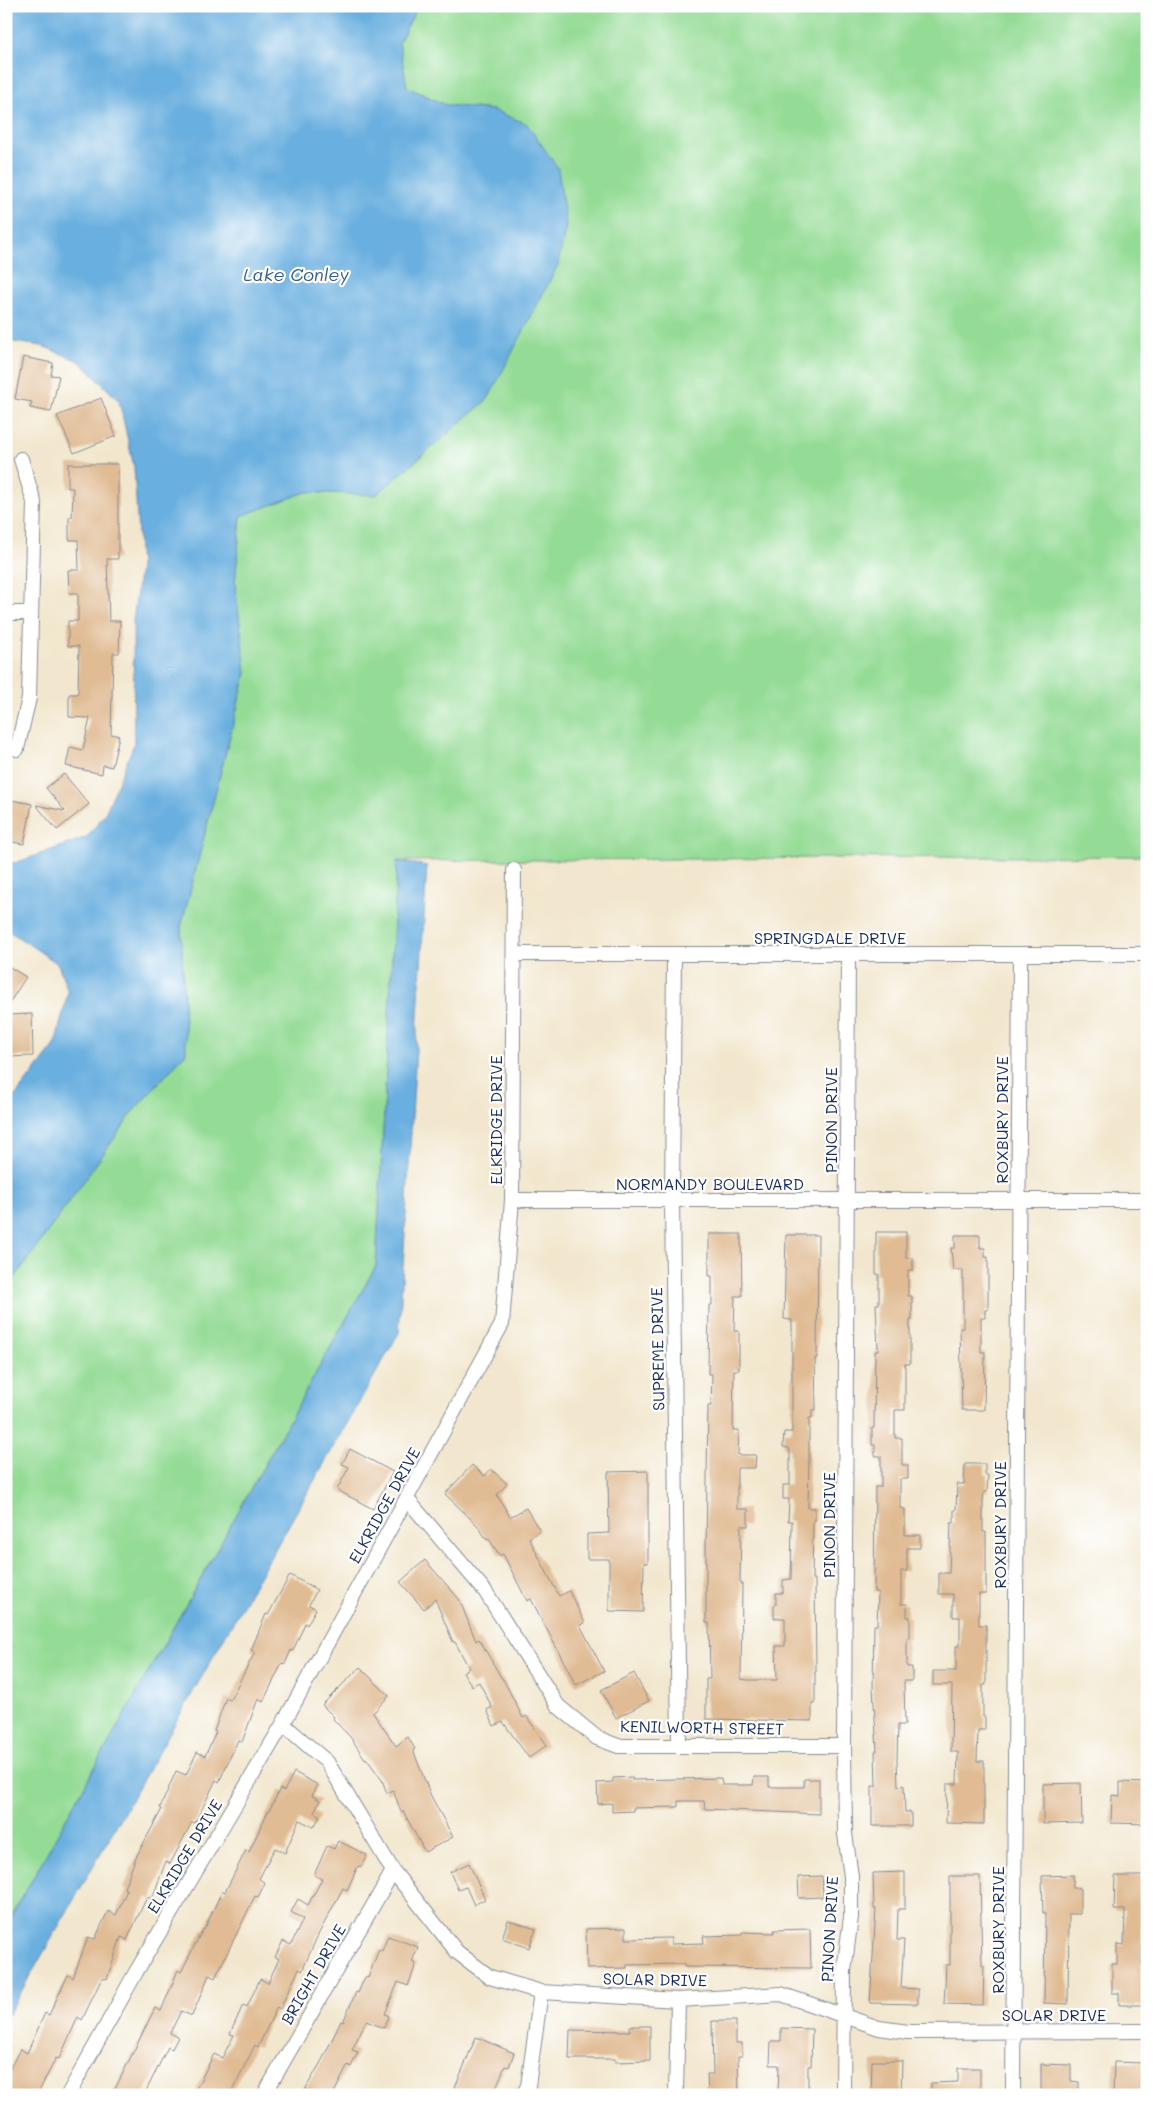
<svg xmlns="http://www.w3.org/2000/svg" width="1153" height="2101" font-family="Mali,sans-serif">
<style>
.green{fill:#94db95;stroke:#58857a}
.water{fill:#69afdf;stroke:#426f9e}
.building{fill:#e0bb93}
.lines{fill:none;stroke-linecap:round;stroke-linejoin:round}
.minor-casing{stroke:#868b96;stroke-width:16}
.minor{stroke:#fff;stroke-width:14}
.labels{text-anchor:middle;dominant-baseline:central;stroke-width:4.5;stroke-linejoin:round;paint-order:stroke}
.street-label{font-size:16px;fill:#1b2f5e;stroke:#fff}
.water-label{font-size:18px;font-style:italic;fill:#365c8b;stroke:#fff}
</style>
<rect width="100%" height="100%" fill="#fff"/>
<filter id="ink" filterUnits="userSpaceOnUse"><feTurbulence type="fractalNoise" baseFrequency=".02" numOctaves="2"/><feDisplacementMap in="SourceGraphic" scale="10" xChannelSelector="R" yChannelSelector="G"/><feConvolveMatrix kernelMatrix="1 2 1 2 8 2 1 2 1" color-interpolation-filters="sRGB"/></filter>
<filter id="wash" filterUnits="userSpaceOnUse"><feTurbulence type="fractalNoise" baseFrequency=".0096" numOctaves="4" result="noise"/><feDisplacementMap in="SourceGraphic" scale="20" xChannelSelector="R" yChannelSelector="G"/><feGaussianBlur stdDeviation="1.12" result="paint"/><feColorMatrix in="noise" values="0 0 0 0 0 0 0 0 0 0 0 0 0 0 0 0 0 1.4 0 .05"/><feComposite in="paint" operator="in"/></filter>
<g filter="url(#wash)">
<rect width="100%" height="100%" fill="#f2e7ce"/>
<path class="green" d="M418 6H1147V856L397 861 376 1266 6 1926V1290L136 1108 186 1053 181 927 246 673 235 584 241 516 306 492 376 495 488 399 493 110 446 105 407 87 399 42Z"/>
<path class="water" d="M6 6H418L399 42 407 87 446 105 493 110 527 124 558 168 566 225 558 265 488 399 376 495 306 492 241 516 235 584 246 673 181 927 186 1053 136 1108 6 1290V1108L55 1045 68 992 58 964 6 929V861L15 863 87 837 105 814 134 744 133 621 140 567 134 467 119 401 79 361 42 346 6 341Z
M397 861 427 866 399 1333 6 2018V1926L376 1266Z"/>
<g id="blocks">
<path class="building" d="M23 357 53 363 51 375 59 376 51 412 30 408 32 402 15 399Z
M101 398 116 436 74 453 57 416Z
M68 464H118V559H107L109 621H120L119 653H113L111 734 119 736 112 767 103 765 102 774 66 766 70 747 83 750 90 718 69 717V694H78L79 646H68V621H78V593H69L68 570H79L78 540H69V517H72L73 488H68Z
M64 774 89 804 57 830 36 805 65 811 46 788Z
M6 799 32 804 24 844 6 841Z
M6 965 26 977 6 1008Z
M32 1014 33 1056 6 1057V1015Z
M876 1232H906V1258H913V1270H908V1296H912V1320H910V1364H905V1410H895V1438H902V1465H908V1479H900V1508L905 1509V1535H920V1548H907V1571H901V1604H907V1617H910V1638H907V1667H912V1681H904L905 1725H898L897 1760 898 1786 904 1785 905 1812H911V1826H872V1786H876L875 1751H877L873 1687 874 1625H877L878 1592H874L875 1487H881V1456H875V1445H872V1428H874L875 1351H878L876 1304H879V1274H876Z
M709 1234H741L742 1296H735L734 1331H739V1370H734L733 1430H739L738 1455H756L755 1468H737V1509H748V1526H741L740 1584H742L741 1679 748 1680H777L776 1646H785V1618H774V1605H776V1593H783V1580L791 1579 792 1521H788L789 1499H783V1485H790V1453L789 1448 783 1447 784 1432H792V1320L784 1319 786 1235H818L817 1358H815L816 1410H812V1418H809V1455L808 1508H815V1521H813L812 1579H815L816 1672H815V1704H812V1721L706 1719V1679H710L709 1623H706V1552L708 1406H711L712 1374H708L709 1305H712V1276H709Z
M955 1235H980V1248H985V1257H988V1310H985V1318H981V1352H985L984 1410H962L960 1328H963V1270H953L951 1248H955Z
M350 1449 393 1472 373 1509 337 1490 349 1467 342 1464Z
M965 1464H985V1475H988L987 1492H984L983 1501V1532H986V1594H979V1625H986V1685H983V1717H985V1730H978L977 1761H984V1824L946 1823 947 1784H957L958 1752H951L952 1685H933V1671H956V1646H960V1617H953V1594H939V1573H949L951 1523H954V1510H956L957 1484H964Z
M472 1465 485 1476 491 1469 507 1484 497 1495 510 1517 526 1508 540 1531 529 1538 559 1596 569 1591 585 1623 580 1625 604 1671 576 1685 531 1599 527 1601 503 1554 500 1556 489 1539 487 1540 478 1526 445 1494Z
M648 1471V1563H644L643 1612 609 1611V1559H587V1534L609 1533 608 1472Z
M425 1560 459 1599 476 1641 479 1639 502 1679H503L523 1718 526 1716 547 1745 529 1758 503 1722 494 1726 487 1710 492 1707 479 1682 472 1686 463 1672 469 1668 455 1642H453L435 1599 424 1609 400 1582Z
M290 1575 317 1590 309 1605 316 1609 307 1625 305 1623 293 1651 291 1650 285 1664 282 1663 263 1702 258 1699 242 1742 238 1740 219 1782 216 1780 195 1823 192 1822 170 1864 166 1861 152 1899 147 1897 127 1940 121 1937 107 1979 102 1978 82 2020 78 2017 59 2059 56 2058 37 2095H6V2076L20 2049 27 2053 45 2013 49 2015 68 1975 73 1978 88 1937 95 1939 108 1911 116 1915 127 1890 124 1888 136 1857 162 1809 160 1808 176 1771 186 1775 197 1752 205 1756 216 1732 214 1731 226 1698 230 1700 255 1652 251 1650 266 1614 268 1615Z
M360 1667 389 1696 373 1713 396 1746 408 1737 415 1749 413 1750 431 1796 453 1837 425 1852 403 1811 401 1812 393 1790 387 1793 382 1780 366 1758 365 1759 351 1738 333 1719 334 1717 322 1705Z
M634 1673 649 1701 616 1718 601 1690Z
M294 1772 318 1785 312 1796 320 1800 314 1812 320 1816 314 1827 299 1820 285 1853 275 1848 271 1855 259 1879 265 1883 258 1897 255 1896 215 1978 209 1975 192 2016 181 2011 170 2033 178 2037 172 2049 168 2047 144 2095H112L155 2008 161 2011 178 1970 181 1972 203 1929 204 1930 222 1891 225 1892 246 1850 249 1852 268 1811H269L280 1789 284 1791Z
M632 1777V1780L721 1778 722 1785H753L754 1777H769V1787H804V1779H819V1814L705 1809 704 1801H678V1807L633 1808V1811L612 1812V1803L598 1804 597 1783 613 1782V1778Z
M1120 1782 1147 1783V1824L1111 1823 1112 1795 1120 1796Z
M1081 1783 1082 1823 1043 1824V1784Z
M338 1841 367 1855 361 1867 358 1866 347 1890 343 1888 317 1937 302 1971 299 1969 280 2009 277 2007 258 2047 255 2045 230 2095H193L214 2054 222 2058 234 2035 230 2034 243 2005 247 2007 260 1979 268 1983 279 1959 275 1957 283 1941 291 1945 303 1919 291 1912 298 1899 308 1905 322 1879 314 1875 327 1846 334 1849Z
M469 1863 485 1899 474 1905 466 1887 458 1890 450 1872Z
M905 1872V1909H898L897 1940H904L901 1988 918 1989V2004L870 2003 876 1909H874L873 1873Z
M1073 1875V1888H1080V1914H1069L1068 2004 1044 2003 1045 1914H1043L1042 1876Z
M822 1876 823 1897 799 1898 798 1877Z
M950 1876H980L982 1966H984L983 2005 944 2004 946 1965H950Z
M1115 1876H1147L1146 1910H1143L1142 1965H1147V2005H1119V1993H1112V1964H1117V1944L1124 1945 1125 1910H1114Z
M508 1920 536 1929 529 1948 502 1938Z
M626 1928V1939L671 1938V1944L704 1943 703 1936 742 1935V1932L774 1933V1930L810 1929 811 1968 684 1967V1964L627 1965V1968L587 1969 586 1929Z
M388 1936 418 1947 412 1962 416 1964 408 1986 398 1982 385 2014 389 2016 384 2028 366 2021 352 2050 358 2052 351 2067 348 2065 333 2095H302L322 2060 341 2021 343 2022 356 1992 358 1993 365 1977 368 1978 379 1949 382 1951Z
M712 2021H736V2043H742V2056H738L739 2095H708L707 2074H713Z
M630 2026H650V2061L615 2062V2059H569L570 2030 630 2031Z
M781 2028 812 2029 811 2066H808V2095H778L779 2065H770L771 2041H781Z
M476 2037 514 2053 509 2067 505 2066 493 2095H452Z
M872 2061H902L901 2095H871Z
M1114 2062 1146 2063 1145 2095H1113Z
M1041 2064 1071 2065V2081L1079 2082V2095H1041Z
M958 2068H980V2095H931V2083L958 2082Z"/>
</g>
</g>
<g filter="url(#ink)">
<use href="#blocks" fill-opacity="0" stroke="#868b96" stroke-width="1"/>
<g class="lines">
<defs>
<path id="minor" d="M6 613H31
M17 749 29 698 34 502 21 459
M514 954H1147
M674 954 672 1200 679 1744
M512 1200H1147
M407 1499 485 1591 558 1706 597 1738 618 1746H844
M283 1724 327 1762 393 1871 457 1952 490 1977 541 1992 678 2000 781 1994 879 2028 908 2032 1147 2031
M68 2095 136 1972 283 1724 502 1324 512 1200 514 870
M264 2095 393 1871
M523 2095 528 2086 541 1992
M676 2095 678 2000
M843 2095 844 1971 851 1917V1876L845 1834 844 1746 848 955
M1013 2095 1020 955"/>
</defs>
<use href="#minor" class="minor-casing"/>
<use href="#minor" class="minor"/>
</g>
</g>
<g class="labels">
<g class="street-label">
<text x="830" y="937">SPRINGDALE DRIVE</text>
<text transform="translate(495 1120) rotate(-90)">ELKRIDGE DRIVE</text>
<text transform="translate(830 1120) rotate(-90)">PINON DRIVE</text>
<text transform="translate(1001 1120) rotate(-90)">ROXBURY DRIVE</text>
<text x="710" y="1183">NORMANDY BOULEVARD</text>
<text transform="translate(657 1349) rotate(-91)">SUPREME DRIVE</text>
<text transform="translate(384 1505) rotate(-61)">ELKRIDGE DRIVE</text>
<text transform="translate(828 1525) rotate(-90)">PINON DRIVE</text>
<text transform="translate(999 1525) rotate(-90)">ROXBURY DRIVE</text>
<text transform="translate(702 1727) rotate(1)">KENILWORTH STREET</text>
<text transform="translate(184 1856) rotate(-59)">ELKRIDGE DRIVE</text>
<text transform="translate(829 1929) rotate(-87)">PINON DRIVE</text>
<text transform="translate(997 1930) rotate(-90)">ROXBURY DRIVE</text>
<text transform="translate(313 1974) rotate(-60)">BRIGHT DRIVE</text>
<text transform="translate(655 1979) rotate(1)">SOLAR DRIVE</text>
<text x="1054" y="2014">SOLAR DRIVE</text>
</g>
<g class="water-label">
<text x="296" y="274">Lake Conley</text>
</g>
</g>
<rect width="1153" height="2101" fill="none" stroke="#fff" stroke-width="25"/>
</svg>
